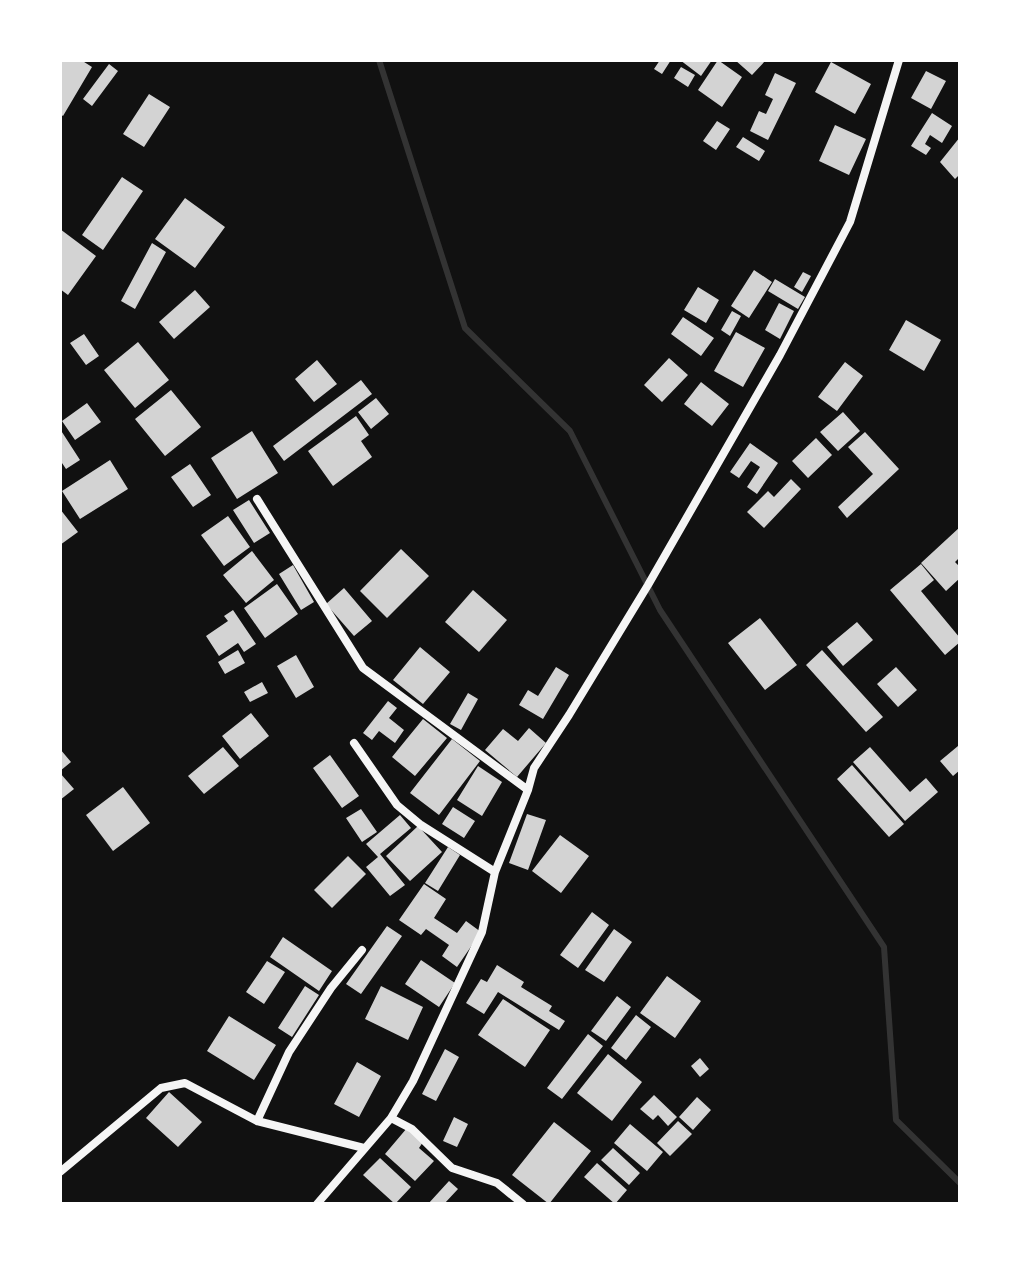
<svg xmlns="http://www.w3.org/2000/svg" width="1020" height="1264" font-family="'Nunito Sans',sans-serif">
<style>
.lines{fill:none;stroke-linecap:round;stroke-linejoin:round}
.stream{stroke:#333;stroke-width:6}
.building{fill:#d3d3d3}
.minor{stroke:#f5f5f5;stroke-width:8}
</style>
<rect width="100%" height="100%" fill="#111"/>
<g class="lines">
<path class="stream" d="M379 60 465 328 570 431 660 610 884 947 896 1120 960 1183"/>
</g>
<path class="building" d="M60 60H81L92 67 63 116 60 114Z
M660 60H671L662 74 654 69Z
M680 60H712L701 76Z
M718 60 742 77 722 107 698 90Z
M735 60H766L752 75Z
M831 62 871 84 855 114 815 92Z
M109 64 118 71 92 106 83 99Z
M681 67 695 75 688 87 674 78Z
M926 71 946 81 931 109 911 98Z
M775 73 796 83 768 140 750 131 759 111 766 114 773 99 765 95Z
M149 94 170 107 144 147 123 134Z
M932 113 952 126 942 143 930 135 925 144 931 148 926 155 911 146Z
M717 121 730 129 716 150 703 141Z
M835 125 866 139 849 175 819 161Z
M743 137 765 151 759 161 736 147Z
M960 137V174L955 179 940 162Z
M122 177 143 191 103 250 82 235Z
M185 198 225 227 195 268 155 239Z
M60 229 96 256 68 295 60 289Z
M152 243 166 252 135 309 121 301Z
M754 270 772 282 749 318 731 306Z
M803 272 811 276 802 292 794 287Z
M775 279 805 297 798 309 768 291Z
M698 287 719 300 706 323 684 310Z
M195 290 210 307 174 339 159 322Z
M779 303 794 311 780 339 765 330Z
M732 311 741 316 730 336 721 330Z
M683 317 714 338 701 356 671 334Z
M906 320 941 340 924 371 889 350Z
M736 332 765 348 743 387 714 371Z
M84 334 99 356 86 365 70 343Z
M138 342 169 380 135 408 104 370Z
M669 358 688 375 662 402 644 385Z
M317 360 337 384 314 402 295 379Z
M845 362 863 376 837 411 818 397Z
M361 380 372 394 284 461 273 446Z
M701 382 729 404 712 426 684 404Z
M171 390 201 427 165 456 135 419Z
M376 398 389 414 371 429 358 412Z
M87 403 101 422 75 440 62 421Z
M843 412 860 431 838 451 820 432Z
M356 416 369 435 361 441 372 457 333 486 308 451Z
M60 429 80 460 66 469 60 460Z
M252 431 278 473 237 499 211 458Z
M865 432 899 469 847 518 838 507 873 474 848 447Z
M816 438 832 455 808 478 792 461Z
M750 443 778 463 757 494 747 487 760 467 751 461 739 478 730 472Z
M110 460 128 489 80 519 62 491Z
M190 464 211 495 193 507 171 477Z
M791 479 801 489 764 528 747 512 768 491 774 497Z
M249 500 270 533 254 543 233 510Z
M60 509 78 532 60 545Z
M228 516 250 547 224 566 201 535Z
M960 527V557L955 562 960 567V578L946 591 921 563Z
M401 549 429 576 387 618 360 591Z
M252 551 274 580 246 603 223 575Z
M921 564 934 580 921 591 960 638V642L945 655 890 590Z
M293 565 314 602 301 610 279 574Z
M277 584 298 614 265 638 244 608Z
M344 588 372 621 354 636 326 604Z
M473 590 507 620 479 652 445 622Z
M233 610 256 644 244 652 238 643 219 656 206 636 228 621 224 616Z
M760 618 797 665 765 690 728 643Z
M857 622 873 640 843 666 827 647Z
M420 647 450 672 423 704 393 680Z
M238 650 245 663 225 674 218 662Z
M822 650 883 717 866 732 806 665Z
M296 655 314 687 296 698 277 666Z
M556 667 569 675 543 719 519 705 528 690 538 696Z
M896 667 917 690 898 707 877 684Z
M262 682 268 693 250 702 244 692Z
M468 693 478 699 461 730 450 724Z
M388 701 397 708 389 718 404 730 395 743 379 731 372 740 363 733Z
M251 713 269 736 240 759 222 736Z
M423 719 447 738 415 776 392 757Z
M529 728 546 743 517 777 485 750 503 729 518 741Z
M452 739 480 761 439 815 410 793Z
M958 746 960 770 953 776 940 761Z
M223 747 239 766 204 794 188 776Z
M870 747 910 792 926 778 938 792 905 821 853 762Z
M60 749 71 762 60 771Z
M330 755 359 796 342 808 313 768Z
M852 765 904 824 889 837 837 779Z
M478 766 502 782 482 816 457 800Z
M60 773 74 789 60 800Z
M123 787 150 823 113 851 86 815Z
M453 807 475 821 464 838 442 824Z
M361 809 377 832 362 842 346 818Z
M527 814 546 820 528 870 509 863Z
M400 815 411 828 380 854 405 885 390 896 366 867 378 857 366 844Z
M418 826 442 852 410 881 386 856Z
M560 835 589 856 561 893 532 871Z
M448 847 460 855 438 891 425 883Z
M348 856 366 874 332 908 314 890Z
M424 884 446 899 434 918 457 933 466 921 481 932 457 967 442 956 449 945 426 929 421 935 399 920Z
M592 912 609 925 578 968 560 955Z
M387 926 402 936 361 994 346 984Z
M614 929 632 942 604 982 585 970Z
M283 937 332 971 319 991 270 957Z
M421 960 455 983 439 1007 405 984Z
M267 961 285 972 264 1004 246 992Z
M497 965 524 982 521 987 552 1006 549 1011 565 1021 559 1030 498 992 484 1014 466 1003 481 979 487 982Z
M667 976 701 1001 675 1038 640 1013Z
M305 986 319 995 292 1037 278 1028Z
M381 986 423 1007 408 1040 365 1019Z
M617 996 631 1007 606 1041 591 1031Z
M503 999 550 1030 525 1067 478 1035Z
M636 1015 651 1027 626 1060 611 1048Z
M229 1016 276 1045 254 1080 207 1051Z
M588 1034 603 1046 562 1099 547 1088Z
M445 1049 459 1057 436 1101 422 1094Z
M608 1054 642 1082 612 1121 577 1093Z
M700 1058 709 1069 700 1077 691 1066Z
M357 1062 381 1076 359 1117 334 1104Z
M169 1092 202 1122 178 1147 146 1118Z
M654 1095 677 1117 668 1126 658 1115 653 1120 640 1109Z
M697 1097 711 1110 693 1130 679 1117Z
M454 1117 468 1124 457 1147 443 1141Z
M678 1121 692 1134 670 1156 657 1143Z
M554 1122 591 1151 549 1204 512 1175Z
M630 1124 663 1152 647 1171 614 1143Z
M407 1128 423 1142 419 1148 434 1161 415 1181 385 1154Z
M613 1148 640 1173 629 1185 601 1160Z
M380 1158 411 1187 395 1204 363 1175Z
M597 1163 627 1190 615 1204 584 1177Z
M449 1181 458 1189 444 1204H428Z"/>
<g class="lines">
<path class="minor" d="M257 499 363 668 528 790
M354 743 397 805 421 825 495 872
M391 1118 413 1081 482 932 495 872 528 790 534 768 569 715 648 585 780 355 850 222 899 60
M257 1121 289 1052 331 988 362 950
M60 1172 161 1088 185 1083 257 1121 364 1148
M317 1204 391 1118 412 1129 452 1168 497 1183 523 1204"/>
</g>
<rect width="1020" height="1264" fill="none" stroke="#ffffff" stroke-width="124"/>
</svg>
